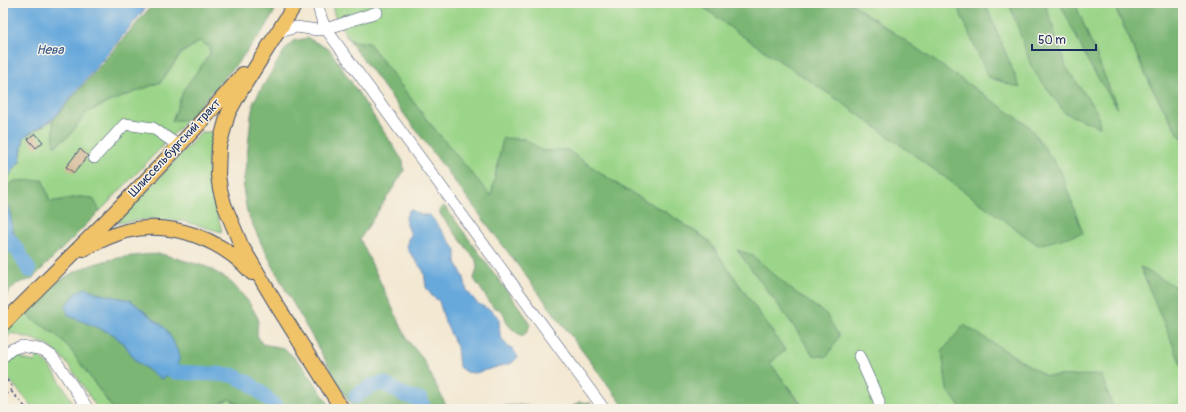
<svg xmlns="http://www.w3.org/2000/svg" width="1186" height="412" font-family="Pangolin,sans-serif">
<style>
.green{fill:#9bd589;stroke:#5b8274}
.forest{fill:#7cb675;stroke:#4c726a;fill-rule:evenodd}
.water{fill:#68a9dc;stroke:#426c9d}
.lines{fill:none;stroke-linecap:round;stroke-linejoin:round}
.river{stroke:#68a9dc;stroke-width:15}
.building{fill:#d1b28e}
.minor-casing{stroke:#3b4b6f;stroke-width:12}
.major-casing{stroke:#3b4b6f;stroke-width:16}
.path{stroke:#3b4b6f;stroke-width:1.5;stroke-dasharray:3 3;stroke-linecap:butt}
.minor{stroke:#fff;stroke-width:11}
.major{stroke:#f1c369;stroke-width:14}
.labels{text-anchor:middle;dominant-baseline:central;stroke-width:3;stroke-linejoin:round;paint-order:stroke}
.street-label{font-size:12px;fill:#1b2f5e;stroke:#f7f3e8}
.water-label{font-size:13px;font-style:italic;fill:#325484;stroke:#f7f3e8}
</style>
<rect width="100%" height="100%" fill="#f7f3e8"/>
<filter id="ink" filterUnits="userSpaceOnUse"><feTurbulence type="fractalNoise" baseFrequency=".025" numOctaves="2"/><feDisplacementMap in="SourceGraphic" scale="8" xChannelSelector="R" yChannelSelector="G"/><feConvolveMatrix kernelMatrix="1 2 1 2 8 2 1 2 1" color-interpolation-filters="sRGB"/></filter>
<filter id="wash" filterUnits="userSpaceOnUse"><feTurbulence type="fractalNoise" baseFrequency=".012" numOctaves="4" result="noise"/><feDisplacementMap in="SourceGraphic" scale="16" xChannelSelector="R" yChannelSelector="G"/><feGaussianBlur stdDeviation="0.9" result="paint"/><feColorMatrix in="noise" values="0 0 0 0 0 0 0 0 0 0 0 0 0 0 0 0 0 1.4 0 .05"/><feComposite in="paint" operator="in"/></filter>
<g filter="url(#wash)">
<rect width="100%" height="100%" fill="#f3e8d2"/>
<path class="green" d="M331 3H1113L1153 90 1179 135 1183 138V409H805L770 363 785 350 708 240 667 213 623 188 567 150 542 151 525 139H503L491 197 427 120 369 43 353 41 345 33 335 17Z
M200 41 209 47 210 54 172 120 188 119C159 150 129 181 100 211L92 198 79 197 50 202 3 188V184L20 161 24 137 53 120 55 146 69 136 86 113 107 103 160 82 182 53Z
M202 132H212L213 136 208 159 210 186 222 232 183 221 150 219 117 223Z
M27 310V314L55 334 68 346 113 409H98C86 392 69 361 53 349 42 340 26 338 12 333L3 342V336L9 331V328Z
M23 353 22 359 35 362 37 355C51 363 67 394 77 409H34L3 372V366L16 356Z
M229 399 238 404 241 409H218L220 403Z"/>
<path class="forest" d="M154 3H279L266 27 236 65 188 119 172 121 184 89 210 54 209 47 200 41 181 53 161 82 107 103 86 113 69 136 54 146 53 120Z
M698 3H851L1029 126 1060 170 1083 233 1038 245 844 104 732 29Z
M956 3H985L1020 88 988 77Z
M1009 3H1045L1066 67 1097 112 1100 127 1065 113 1032 68Z
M1060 3H1075L1118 109 1091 67Z
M1113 3H1183V138L1179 135 1153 90Z
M345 33 353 41 369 43 427 120 491 196 503 138 525 139 542 151 567 150 623 188 667 213 708 240 785 350 770 363 805 409H626L355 49Z
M308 38 330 50 403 161 404 171 360 239 408 341 423 359 448 409H353L285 289 262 245 247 212 243 187 248 148 251 116 254 101 284 51 293 41Z
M43 180 50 202 79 197 93 198 100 211 32 279 16 284 4 298 3 251 5 252 17 251 19 241 13 232 10 209 3 200V188L15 181Z
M443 206 446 208 527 318 530 324 527 332 522 336C517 333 510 328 507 323 503 312 505 311 493 307L474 279 477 268 476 260 440 214V209Z
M737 250 752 255 792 290 826 314 839 336 827 357 813 355 790 321Z
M161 254 207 267 229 280 248 301 258 318 257 335 262 344 284 348 304 367 332 409H241L238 404 229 399 220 403 218 409H113L68 346 55 334 29 317 27 310C38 300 51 285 64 278 93 260 127 255 161 254ZM86 288 100 294 130 300 165 328 136 361 125 345 113 334Z
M1140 267 1183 291V369Z
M964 325 1046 376 1101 375 1114 409H962L947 390 942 351Z
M579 402 590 403 594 409H569Z
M519 405 550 409H470L473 407Z"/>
<path class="water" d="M3 3H150L54 118 24 137 20 161 3 184Z
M3 200 10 209 13 232 19 241 18 251 5 252 3 251Z
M410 209 421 215H430L456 250V262L464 278 467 291 477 303 492 311 499 318 500 336 508 347 512 348 518 357 512 363 475 373 466 372 459 367 457 347 445 322 439 301 432 296 426 287 424 272 408 250 407 245 408 239 411 235 405 219Z
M86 288 100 294 130 300 165 328 173 341 180 357 175 372 161 379 136 361 125 345 113 334 69 316 65 307 78 291Z"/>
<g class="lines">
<path class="river" d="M3 232 18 251 29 270
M161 359 175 372 232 375 249 383 265 396 278 409
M356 396 371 386 383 383 404 395 421 400 424 409"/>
</g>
<g id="blocks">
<path class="building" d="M35 133 43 142 36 148 28 139Z
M80 149 88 156 74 173 66 167Z"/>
</g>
</g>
<g filter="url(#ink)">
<use href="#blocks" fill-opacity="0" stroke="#3b4b6f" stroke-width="1"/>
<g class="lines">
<defs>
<path id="minor" d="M317 3 322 20 326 29 604 409
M277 33 296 27 318 30 326 29 377 12
M94 158 125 124 153 128 179 146
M859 356 879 401V409
M3 357 12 349 22 346 43 350 52 356 58 364 88 409"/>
<path id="major" d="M296 3 240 92 228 114 219 146 218 175 220 189 224 204 241 245 278 307 342 409
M84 249C97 242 111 235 126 231 172 220 221 239 252 273
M3 324C84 242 169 162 243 74"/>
</defs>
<use href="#minor" class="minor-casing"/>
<use href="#major" class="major-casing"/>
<path class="path" d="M3 375 13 388 5 395 3 393
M3 381 6 379
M11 391 27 409"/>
<use href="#minor" class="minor"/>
<use href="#major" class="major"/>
</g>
</g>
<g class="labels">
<g class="street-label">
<text transform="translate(175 148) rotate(-47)">Шлиссельбургский тракт</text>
</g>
<g class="water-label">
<text x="50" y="50">Нева</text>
</g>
</g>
<rect width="1186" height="412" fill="none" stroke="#f7f3e8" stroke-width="16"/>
<path d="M1032 44v6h64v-6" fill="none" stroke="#1b2f5e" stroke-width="2"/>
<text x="1038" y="44" font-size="12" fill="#1b2f5e" stroke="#f7f3e8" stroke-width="3" paint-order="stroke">50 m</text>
</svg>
